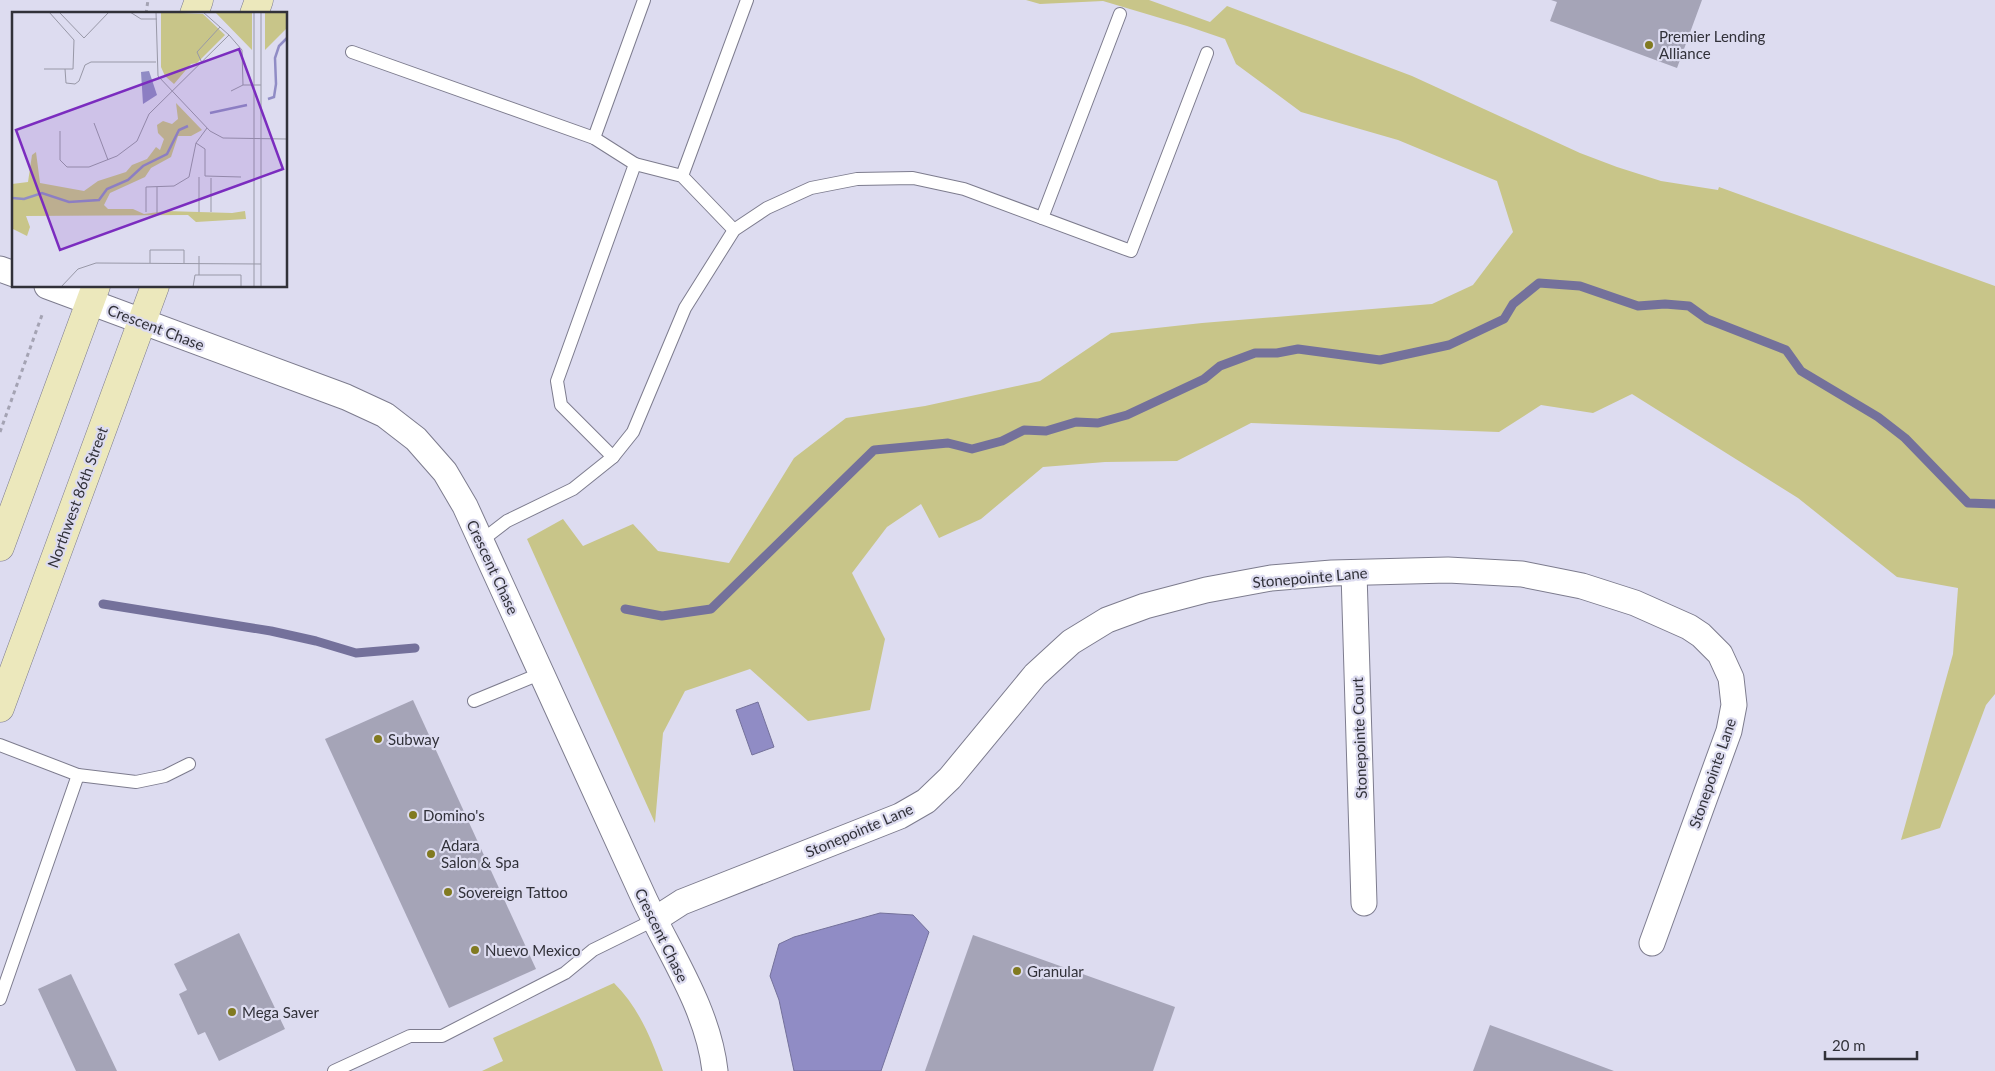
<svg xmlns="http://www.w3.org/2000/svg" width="1995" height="1071" viewBox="0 0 1995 1071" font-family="Lato,sans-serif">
<rect width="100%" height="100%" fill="#dddcf0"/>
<g fill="#c8c589">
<path d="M1026 0H1149L1210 22 1227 6 1412 76 1580 153 1617 167 1661 181 1718 190 1719 187 1995 286V694L1986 705 1940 828 1901 840 1953 654 1958 588 1897 577 1798 498 1632 394 1593 413 1541 405 1499 432 1251 423 1177 461 1105 462 1043 467 981 519 939 538 921 504 887 527 852 573 885 639 870 710 808 721 750 669 685 691 663 733 655 823 527 539 563 519 583 546 633 524 658 551 729 563 794 458 846 418 925 406 1040 381 1111 333 1202 323 1432 304 1473 285 1513 232 1497 181 1398 140 1301 112 1236 64 1225 39 1187 26 1103 1 1040 4Z"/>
<path d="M614 983C639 1008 651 1038 663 1071H482L503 1061 493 1038Z"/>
</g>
<g fill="#908cc5" stroke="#74719b">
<path d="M758 702 774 747 752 755 736 710Z"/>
<path d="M880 913 913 915 929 932 881 1071H794L779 1000 770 976 779 944 794 937Z"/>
</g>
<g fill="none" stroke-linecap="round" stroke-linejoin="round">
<g stroke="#74719b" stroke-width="9">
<path d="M103 604 271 631 316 641 356 653 415 648"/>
<path d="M625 609 662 616 711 609 874 450 948 443 972 449 1002 441 1024 430 1046 431 1076 422 1098 423 1127 415 1204 379 1220 366 1255 353H1277L1298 349 1380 360 1449 345 1504 319 1513 304 1539 283 1580 286 1638 306 1665 304 1689 306 1707 319 1786 350 1801 371 1878 417 1905 438 1968 503 1995 504"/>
</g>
</g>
<g fill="#a5a4b7">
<path d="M1551 0H1702L1677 68 1550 21 1557 2Z"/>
<path d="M413 700 536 969 449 1008 325 739Z"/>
<path d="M239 933 285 1029 219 1061 205 1032 198 1035 179 994 187 990 174 964Z"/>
<path d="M973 935 1175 1007 1153 1071H925Z"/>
<path d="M71 974 117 1071H76L38 989Z"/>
<path d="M1490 1025 1614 1071H1473Z"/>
</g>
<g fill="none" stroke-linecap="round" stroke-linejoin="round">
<defs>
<g id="lane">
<path d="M352 52 594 138 635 164 557 381 561 405 613 457"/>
<path d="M594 138 644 0"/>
<path d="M635 164 682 176 734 230"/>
<path d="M682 176 747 0"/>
<path d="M1042 218 1120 14"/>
<path d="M481 541 507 521 573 489 613 457 633 432 685 308 734 230 767 208 811 188 857 179 913 178 964 189 1131 251 1207 53"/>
<path d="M474 701 542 673"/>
<path d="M0 745 78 775"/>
<path d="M0 999 78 775 136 782 165 776 189 764"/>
<path d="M334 1071 410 1036H442L565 973 593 950 654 920"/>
</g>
<g id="street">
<path d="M0 269 14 274"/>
<path d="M47 286 346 397 385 415 416 439 445 472 465 506C525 636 584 766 643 896 669 953 708 1008 715 1071"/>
<path d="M1354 573 1364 903"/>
<path d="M654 920 682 902 900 816 926 801 950 778 1035 675 1071 642 1107 620 1145 606 1206 590 1271 578 1332 573 1448 570 1522 574 1582 586 1635 603 1689 627 1701 635 1720 654 1731 678 1734 705 1729 731 1652 943"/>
</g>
<g id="secondary">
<path d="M194 14 199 0"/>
<path d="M254 14 259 0"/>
<path d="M0 547 96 286"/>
<path d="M0 708 155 286"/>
</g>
</defs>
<use href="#lane" stroke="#7d7c8e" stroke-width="14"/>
<use href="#street" stroke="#7d7c8e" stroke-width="27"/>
<use href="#secondary" stroke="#7d7c8e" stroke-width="29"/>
<g stroke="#a4a3b3" stroke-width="3" stroke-dasharray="4 4" stroke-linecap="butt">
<path d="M146 14 148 0"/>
<path d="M0 432 42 315"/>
</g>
<use href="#lane" stroke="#fff" stroke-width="12"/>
<use href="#street" stroke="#fff" stroke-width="25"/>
<use href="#secondary" stroke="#ece8bc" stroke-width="28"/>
</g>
<g fill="#817a20" stroke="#dddcf0" stroke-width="2">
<circle cx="1649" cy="45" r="5"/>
<circle cx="378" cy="739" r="5"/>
<circle cx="413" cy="815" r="5"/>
<circle cx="431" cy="854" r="5"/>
<circle cx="448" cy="892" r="5"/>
<circle cx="475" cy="950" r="5"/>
<circle cx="1017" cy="971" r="5"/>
<circle cx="232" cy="1012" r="5"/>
</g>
<g text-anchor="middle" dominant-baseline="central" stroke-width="4.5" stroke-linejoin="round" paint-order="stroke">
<g font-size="15" fill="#313139" stroke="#dddcf0" text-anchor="start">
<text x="1659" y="36">Premier Lending<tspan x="1659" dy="17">Alliance</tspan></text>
<text x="388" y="739">Subway</text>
<text x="423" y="815">Domino's</text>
<text x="441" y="845">Adara<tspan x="441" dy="17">Salon &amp; Spa</tspan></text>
<text x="458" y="892">Sovereign Tattoo</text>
<text x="485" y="950">Nuevo Mexico</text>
<text x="1027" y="971">Granular</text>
<text x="242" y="1012">Mega Saver</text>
</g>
<g font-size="15" fill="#313139" stroke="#dddcf0">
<text transform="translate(156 327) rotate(21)">Crescent Chase</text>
<text transform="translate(77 497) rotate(-70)">Northwest 86th Street</text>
<text transform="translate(493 567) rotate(65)">Crescent Chase</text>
<text transform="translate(1310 577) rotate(-5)">Stonepointe Lane</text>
<text transform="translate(1359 738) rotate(-92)">Stonepointe Court</text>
<text transform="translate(1712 773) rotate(-71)">Stonepointe Lane</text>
<text transform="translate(859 830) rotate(-23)">Stonepointe Lane</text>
<text transform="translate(662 935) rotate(64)">Crescent Chase</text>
</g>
</g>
<g transform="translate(12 12)">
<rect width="275" height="275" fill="#dddcf0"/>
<path d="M149 0 191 2 213 23 185 51 179 52 162 72 153 64 149 55ZM203 0H240V38ZM253 0H275V16L253 38ZM164 91 190 118 179 124H166L159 145 139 156 133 165 98 181 92 193 96 197H121L132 202 154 199 220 201 233 199 234 207 184 210 176 203 14 204 18 215 15 224 1 217 0 172 16 170 20 143 24 140 28 171 72 179 86 169 114 160 120 153 135 147 144 135 148 138 152 127 146 121 145 113 151 109 160 112 166 107Z" fill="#c8c589"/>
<path d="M137 59 145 83 131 92 129 60Z" fill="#908cc5"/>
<path fill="none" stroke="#908cc5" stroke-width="2.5" d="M256 87 262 85 264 72 263 46 267 34 275 26M198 101 235 93M0 186 12 187 30 181 57 190 87 188 95 177 116 168 131 154 155 142 167 118 176 114"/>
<path fill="none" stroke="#9898a7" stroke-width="1" d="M37 0 62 28 61 57H53M47 0 72 26 97 0M118 0 129 7H145M144 0 146 64 198 119 211 126 275 127M191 0 217 23M242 0V275M190 51 185 40 208 15M32 57H53L54 71 63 72 67 69 73 53 79 50H144M231 73H249M82 111 96 148M48 119V148L55 155H77L105 144 125 129 137 102 217 23 230 38 231 73 219 79M184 131 193 137V164L229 165M199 166V200M134 200V175L162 174 177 165 184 131 195 116M187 200V165M145 201V175M138 251V238H172V251M187 263V244M49 275 66 257 84 251 249 252M181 275 183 263H229V275M249 275V0"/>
<path fill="#7b2cbf" fill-opacity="0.15" stroke="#7b2cbf" stroke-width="2.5" d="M227 37 271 157 48 238 4 118Z"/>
<rect width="275" height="275" fill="none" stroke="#313139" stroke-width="2.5"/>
</g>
<path d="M1825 1051v8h92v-8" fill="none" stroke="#313139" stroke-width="2.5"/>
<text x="1832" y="1051" font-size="15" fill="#313139" stroke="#dddcf0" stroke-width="4" paint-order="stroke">20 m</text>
</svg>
